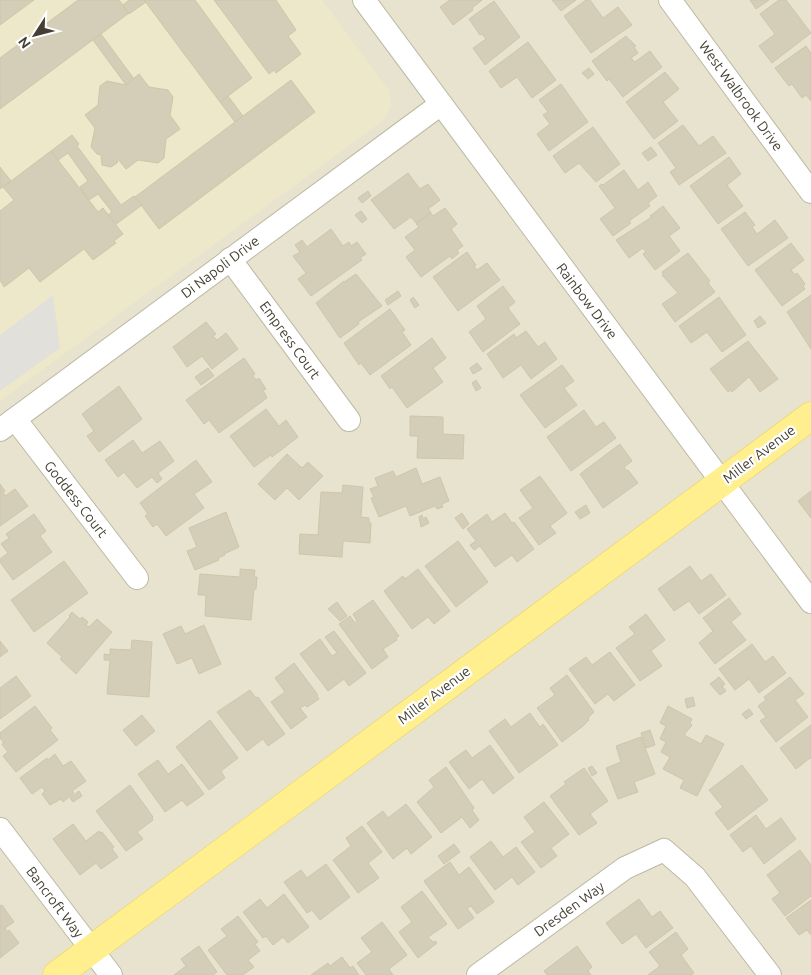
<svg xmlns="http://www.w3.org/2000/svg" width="811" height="975" viewBox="0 0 811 975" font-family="Ubuntu,sans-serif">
<rect width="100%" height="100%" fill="#f2f0e2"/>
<rect fill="#e7e3cf" x="0" y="0" width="811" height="975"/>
<path fill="#ede8ca" d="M0 0H322L389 90 391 106 384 120 0 401Z"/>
<path fill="#e2e0db" d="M53 295 60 348 0 391V335Z"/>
<g fill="#d4cdb7" stroke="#cfc6a9">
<path d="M0 0H34L0 25Z"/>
<path d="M78 0H119L129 13 0 109V58Z"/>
<path d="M129 0H144L146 2 129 14 123 5Z"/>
<path d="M144 0H195L252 78 220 102Z"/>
<path d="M214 0H276L296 30 288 36 301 54 276 73 274 70 269 74Z"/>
<path d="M450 0H482L472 8 473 10 453 25 440 7Z"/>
<path d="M552 0H576L561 11Z"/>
<path d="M586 0H590L603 18 618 7 632 25 591 53 564 16Z"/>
<path d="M750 0H769L756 9Z"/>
<path d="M779 0H786L811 33 772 63 759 46 775 34 760 14Z"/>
<path d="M494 1 520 37 485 65 473 48 486 39 482 34 480 35 469 19Z"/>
<path d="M101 34 134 79 126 85 93 40Z"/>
<path d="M626 36 636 46 634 47 638 53 631 58 635 62 650 51 662 67 623 97 609 79 607 81 592 61Z"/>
<path d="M528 42 556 80 532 98 517 77 501 88 489 71Z"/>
<path d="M806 46 811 53V101L806 95 802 98 792 84 789 86 775 68Z"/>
<path d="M589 68 594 74 588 79 582 73Z"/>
<path d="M665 72 679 89 663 102 678 121 654 139 626 102Z"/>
<path d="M139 74 149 87 168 90 173 97 170 115 180 129 166 139 164 158 158 163 138 160 126 169 118 159 117 163 111 167 102 165 101 155 97 154 91 147 95 128 85 115 98 105 100 86 107 81 126 85Z"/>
<path d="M291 80 315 112 159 229 135 197Z"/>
<path d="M561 84 588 122 549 151 537 134 550 124 543 115 548 112 539 100Z"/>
<path d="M228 96 243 116 235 122 220 102Z"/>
<path d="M683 125 699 146 713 136 726 153 679 185 670 172 676 168 658 143Z"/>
<path d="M593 127 620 164 596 182 579 163 565 173 553 156Z"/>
<path d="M72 135 79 144 77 146 121 205 134 196 142 205 115 225 108 215 112 212 98 194 89 200 80 187 88 181 68 153 58 160 51 151Z"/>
<path d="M651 147 657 155 648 161 642 153Z"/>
<path d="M51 151 98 212 103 208 123 234 114 241 116 243 93 260 84 249 40 282 29 268 4 287 0 280V211L14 200 3 187Z"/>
<path d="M729 157 741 174 727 185 743 206 718 224 690 186Z"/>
<path d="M0 167 11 181 0 189Z"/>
<path d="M624 170 638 190 648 182 657 196 648 203 650 206 629 221 631 223 613 236 600 219 615 208 599 186 602 184 603 185Z"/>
<path d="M408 173 420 189 428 184 440 200 428 209 431 212 416 223 411 217 394 229 371 200Z"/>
<path d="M368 191 371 196 362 203 358 198Z"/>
<path d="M663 206 680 228 669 236 680 251 655 270 643 254 646 252 643 248 629 258 616 240 652 217 650 216Z"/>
<path d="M445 208 457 224 451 229 463 246 457 250 459 253 452 259 450 256 421 277 406 257 415 250 405 237 419 227 416 224 431 213 433 216Z"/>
<path d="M361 211 367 219 362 223 355 215Z"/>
<path d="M745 212 755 225 752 227 757 234 775 220 788 238 748 266 721 229Z"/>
<path d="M331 229 343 246 349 242 351 246 357 242 366 254 360 258 362 260 311 296 298 279 306 273 293 256 300 252 295 245 302 240 307 247Z"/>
<path d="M791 243 804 260 791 270 795 275 797 273 805 284 803 286 805 289 782 306 755 270Z"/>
<path d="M467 252 476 265 474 266 477 270 487 263 500 280 458 311 433 277Z"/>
<path d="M688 253 710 281 708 283 715 292 675 322 662 304 678 293 662 275 663 274 662 272Z"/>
<path d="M356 274 382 306 358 322 359 324 340 338 316 303 344 281V282Z"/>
<path d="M503 286 515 302 508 308 520 324 483 352 469 332 486 319 477 306Z"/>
<path d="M398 291 401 296 388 305 385 300Z"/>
<path d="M811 295V349L787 312Z"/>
<path d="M413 297 419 305 415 308 410 300Z"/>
<path d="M719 297 746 335 722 352 707 332 691 343 679 326Z"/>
<path d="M390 309 405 330 402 332 411 345 370 375 361 363 359 365 344 343Z"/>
<path d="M760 316 766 323 758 328 754 321Z"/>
<path d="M206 322 216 334 213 336 217 340 226 333 238 349 212 369 202 356 187 367 173 347Z"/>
<path d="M526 331 538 347 545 342 557 359 531 379 521 365 503 378 487 354 514 334 516 338Z"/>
<path d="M432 338 446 358 433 368 443 382 407 408 392 387 390 389 381 376Z"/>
<path d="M748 341 778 379 760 392 749 377 732 392 731 390 728 392 710 369Z"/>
<path d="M244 358 255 374 253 376 256 380 259 378 266 389 263 390 267 398 219 433 209 420 204 424 186 400Z"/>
<path d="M477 363 482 369 473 374 470 368Z"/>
<path d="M562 365 574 381 564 388 577 405 545 428 520 395Z"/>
<path d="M208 368 214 376 201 385 195 377Z"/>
<path d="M476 380 481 388 476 391 472 383Z"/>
<path d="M119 386 142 419 99 452 87 436 94 431 82 414Z"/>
<path d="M266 409 279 426 286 420 298 437 272 457 271 455 254 467 230 436Z"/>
<path d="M584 410 596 427 604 422 616 438 571 471 547 437Z"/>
<path d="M410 416 443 417V434L464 435 463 459 417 458 418 436H410Z"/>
<path d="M133 440 142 453 160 441 174 461 158 473 162 479 157 483 152 477 137 488 124 472 118 477 105 460Z"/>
<path d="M620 444 632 461 624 467 627 471 628 470 638 483 603 508 580 474Z"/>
<path d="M287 454 302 468 308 462 323 476 299 500 287 488 275 500 258 484Z"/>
<path d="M196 460 212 482 194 494 204 508 166 536 157 524 153 527 145 516 148 514 140 503Z"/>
<path d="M416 468 422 484 440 477 449 501 442 504 443 507 437 509 435 506 410 516 406 506 379 517 371 498 374 497 370 489 378 486 375 478 393 471 396 477Z"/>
<path d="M540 476 567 513 550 526 556 533 539 545 519 518 533 508 520 490Z"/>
<path d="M0 484 5 491 3 492 5 496 15 489 28 506 0 526Z"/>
<path d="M343 485 363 487 361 517 369 518V523H371L370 543 343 541 342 557 299 554 300 534 318 535 321 492 342 493Z"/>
<path d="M811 491V518L798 501Z"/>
<path d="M586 505 590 513 580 519 575 512Z"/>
<path d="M226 512 239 547 224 554 225 555 218 558 219 560 195 570 187 551 197 547 189 528Z"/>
<path d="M462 513 469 524 463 529 455 518Z"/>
<path d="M505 513 512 523 514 522 534 549 517 562 512 555 495 567 480 546 474 550 470 545 476 541 467 529 487 514 492 522Z"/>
<path d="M34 514 46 531 40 536 52 552 13 580 0 562V559L8 553 1 544 9 538 6 534Z"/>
<path d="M422 515 423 519 426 517 429 523 421 527 419 517Z"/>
<path d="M458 541 488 582 456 607 425 566Z"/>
<path d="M64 561 88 593 34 632 11 600Z"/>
<path d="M690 566 701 581 711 574 726 595 699 614 689 601 674 611 658 589Z"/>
<path d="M240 569 255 570 254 577H257L256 589H254L251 620 205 616 206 595H198L200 574 240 577Z"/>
<path d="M418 569 450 611 434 624 428 617 412 629 384 591 403 576 405 579Z"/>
<path d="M729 598 741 614 731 622 746 640 715 664 699 643 713 631 703 618Z"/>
<path d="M373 600 399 636 396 638 397 640 383 649 388 657 372 669 339 624 350 616 355 623 357 621 353 614Z"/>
<path d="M337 602 347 616 340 621 328 609Z"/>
<path d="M72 612 80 619 82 617 88 622 86 625 89 627 97 619 112 632 76 674 60 659 62 657 47 643 70 617 69 616Z"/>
<path d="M646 614 665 640 651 651 662 666 640 681 616 648 635 634 629 627Z"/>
<path d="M204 625 221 664 199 674 192 658 177 664 163 634 181 626 185 634Z"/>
<path d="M334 631 366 673 349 686 344 679 328 691 300 654 320 639 332 656 337 653 325 637Z"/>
<path d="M132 640 152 642 149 697 107 694 110 660H104V654L110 655V649L131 650Z"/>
<path d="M0 641 8 651 0 657Z"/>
<path d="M752 644 765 662 773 656 786 673 759 693 749 679 735 690 719 669Z"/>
<path d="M610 652 635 685 614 701 608 694 595 704 569 669 586 657 592 665Z"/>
<path d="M294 663 318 695 317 696 319 699 307 707 305 705 300 708 307 717 291 729 271 702 285 692 275 678Z"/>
<path d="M567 675 594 712 588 718 589 720 583 726 562 742 537 708 555 695 550 688Z"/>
<path d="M16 676 31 696 0 719V688Z"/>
<path d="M719 677 725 684 722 686 726 691 720 695 710 684Z"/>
<path d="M790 677 804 694 795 700 808 717 776 742 760 721 766 717 758 706 766 700 764 697Z"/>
<path d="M250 690 256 698 258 697 285 734 268 746 263 739 247 751 217 712Z"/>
<path d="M693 697 695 706 687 708 685 699Z"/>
<path d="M35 706 52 728 50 730 58 740 16 772 3 756 8 752 2 744 4 743 0 738V733Z"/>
<path d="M668 706 692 719 690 723 692 725 684 735 701 744 706 735 724 744 697 796 680 788 684 780 663 769 670 757 661 752 666 742 660 739 666 726 660 723Z"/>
<path d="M749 709 753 714 746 719 742 714Z"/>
<path d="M530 713 540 727 543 724 558 745 519 773 489 731 505 719 511 727Z"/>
<path d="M142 715 155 731 136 746 123 730Z"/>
<path d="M210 720 238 758 221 771 225 778 209 790 176 747Z"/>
<path d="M811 725V759L810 758 796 769 780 748Z"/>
<path d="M650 730 655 745 646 748 641 733Z"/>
<path d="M641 737 655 774 634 782 638 792 618 799 606 768 621 762 616 746Z"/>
<path d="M490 745 514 778 493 794 482 779 469 789 449 762 466 750 472 758Z"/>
<path d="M55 754 63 766 71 761 86 781 72 791 74 793 63 802 61 799 50 805 42 794 45 791 42 787 32 794 20 778 47 758 48 760Z"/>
<path d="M158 760 168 774 182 764 204 794 187 806 182 800 165 812 138 774Z"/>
<path d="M742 765 768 800 728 830 715 813 723 807 709 790Z"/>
<path d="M592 766 597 773 592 776 588 768Z"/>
<path d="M446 767 474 808 472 810 479 820 470 828 462 817 441 833 417 802 434 787 429 780Z"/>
<path d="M584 768 608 801 590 814 597 823 579 835 550 796 566 784 564 782Z"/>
<path d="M130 785 153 817 152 818 153 820 137 832 143 839 126 851 96 811Z"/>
<path d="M79 791 82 796 73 802 70 798Z"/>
<path d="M544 802 569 834 551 848 557 856 541 868 521 842 535 832 524 817Z"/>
<path d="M406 804 432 837 411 854 407 848 393 859 367 823 383 811 388 818Z"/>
<path d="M756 815 766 829 781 818 796 839 764 864 751 846 743 852 730 835Z"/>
<path d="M73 824 86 841 99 831 100 833 102 832 114 847 112 849 118 857 101 869 96 863 80 875 53 839Z"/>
<path d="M362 826 382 852 368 863 379 878 358 893 333 860 351 846 346 838Z"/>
<path d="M491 841 503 857 516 847 535 872 518 885 512 877 495 890 470 857Z"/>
<path d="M454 844 460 852 444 864 438 856Z"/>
<path d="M800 850 811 865V896L785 916 772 899 780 893 767 875Z"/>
<path d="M450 862 459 875 469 867 494 902 477 914 471 906 467 908 474 918 458 929 424 881Z"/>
<path d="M326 864 350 897 320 920 312 910 307 913 284 882 301 870 307 878Z"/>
<path d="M422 891 447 924 428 937 433 942 435 941 437 943 418 958 399 932 412 922 401 907Z"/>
<path d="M284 894 309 927 288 943 283 937 273 945 266 936 263 938 243 912 260 899 267 908Z"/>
<path d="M639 899 652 917 660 911 673 928 646 948 636 934 622 944 606 923Z"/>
<path d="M811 900V935L807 930 799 935 786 918Z"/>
<path d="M2 905 14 922 5 928 7 932 9 930 19 943 0 958V906Z"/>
<path d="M238 916 258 942 255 944 260 951 248 960 254 967 243 975H227L208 950 227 936 221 929Z"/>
<path d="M382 922 407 955 389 969 393 975H366L357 963 372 952 361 938Z"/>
<path d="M676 932 688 949 681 955 694 973 691 975H648L660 966 649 952Z"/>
<path d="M199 946 217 972 213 975H174L186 966 181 959Z"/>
<path d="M577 946 592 967 588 971 591 975H547L544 971Z"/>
<path d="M342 957 350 968 353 966 359 975H311L328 963 330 966Z"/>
</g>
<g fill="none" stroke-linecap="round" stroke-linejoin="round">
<defs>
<g id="minor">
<path d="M364 0 811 602"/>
<path d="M670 0 811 192"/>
<path d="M230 259 349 420"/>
<path d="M15 419 137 578"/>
<path d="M0 430 441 104"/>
<path d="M0 829 111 975"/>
<path d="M478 975 625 868 664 850 695 877 770 975"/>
</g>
<path id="major" d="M57 975 811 416"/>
</defs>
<use href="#minor" stroke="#beb9a4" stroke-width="24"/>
<use href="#major" stroke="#ead358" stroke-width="29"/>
<use href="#minor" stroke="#fff" stroke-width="22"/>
<use href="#major" stroke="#ffef8e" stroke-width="28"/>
</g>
<g text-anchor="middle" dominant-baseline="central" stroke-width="4.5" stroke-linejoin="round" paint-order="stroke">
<g font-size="14" fill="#443f32" stroke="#fff">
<text transform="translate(741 96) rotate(54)">West Walbrook Drive</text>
<text transform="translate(220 267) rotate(-37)">Di Napoli Drive</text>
<text transform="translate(587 301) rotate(53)">Rainbow Drive</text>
<text transform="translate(290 340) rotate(54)">Empress Court</text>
<text transform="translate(759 454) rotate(-37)">Miller Avenue</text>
<text transform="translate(76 499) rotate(52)">Goddess Court</text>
<text transform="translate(434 695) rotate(-37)">Miller Avenue</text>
<text transform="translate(55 902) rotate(53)">Bancroft Way</text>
<text transform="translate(569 909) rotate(-36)">Dresden Way</text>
</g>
</g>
<g transform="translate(35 35) rotate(234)" stroke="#ffffff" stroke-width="4" paint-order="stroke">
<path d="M0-4L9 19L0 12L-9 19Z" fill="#443f32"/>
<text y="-8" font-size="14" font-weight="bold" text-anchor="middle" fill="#443f32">N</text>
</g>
</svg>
